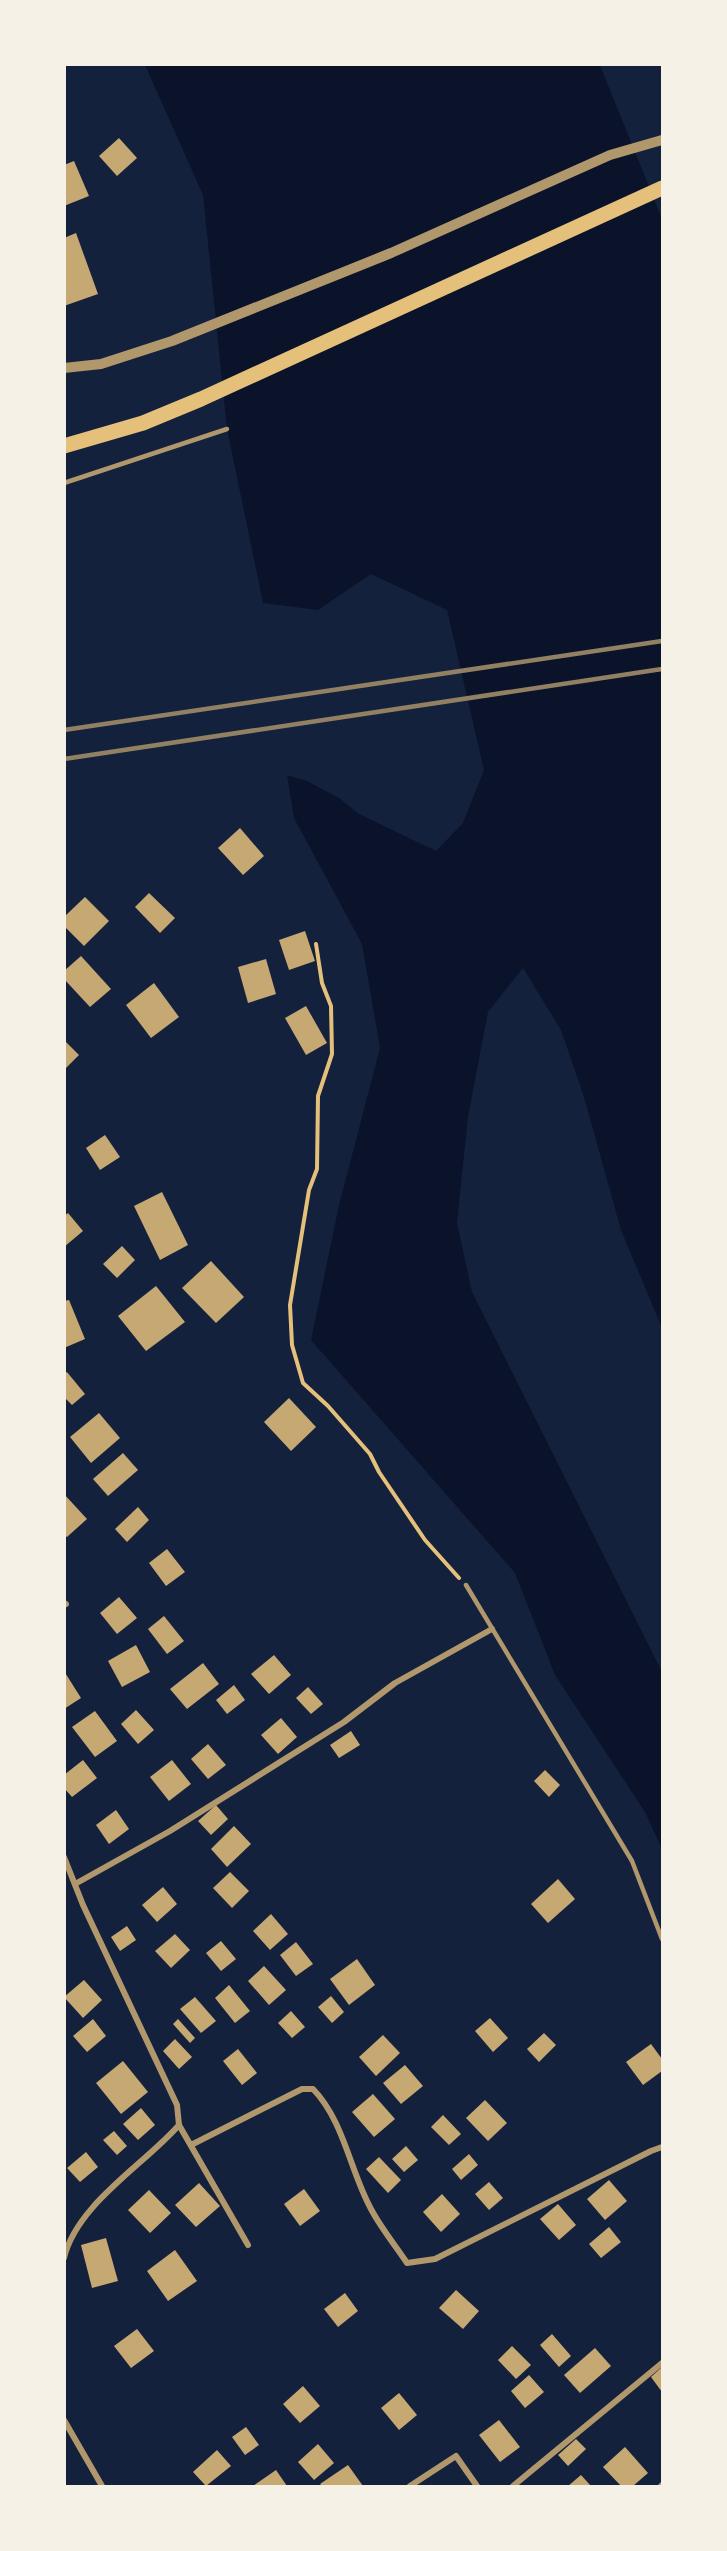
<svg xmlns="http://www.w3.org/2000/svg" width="727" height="2551" viewBox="0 0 727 2551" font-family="Georgia,serif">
<rect width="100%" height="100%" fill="#14213d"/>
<path fill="#0b132b" d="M145 65H600L662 219V1328L621 1230 584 1097 561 1030 523 968 488 1012 468 1117 457 1223 472 1292 662 1672V1849L645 1812 555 1675 515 1573 311 1340 339 1205 380 1048 362 944 294 818 287 775 307 781 339 798 359 814 436 851 463 823 484 770 447 610 371 574 318 610 263 603 227 429 203 195Z"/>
<g fill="#c6a872">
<path d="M119 138 137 158 117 176 99 156Z"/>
<path d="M74 161 89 196 64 206V165Z"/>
<path d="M76 233 98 294 64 306V238Z"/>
<path d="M240 828 264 856 243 875 218 848Z"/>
<path d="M149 893 175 918 160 933 135 907Z"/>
<path d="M85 897 109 921 84 946 64 926V917Z"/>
<path d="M305 931 315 961 289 970 279 940Z"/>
<path d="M81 956 111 989 90 1007 64 979V971Z"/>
<path d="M266 959 276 994 248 1003 238 967Z"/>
<path d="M154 983 179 1017 151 1038 126 1005Z"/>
<path d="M306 1006 327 1043 306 1055 285 1018Z"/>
<path d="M64 1040 79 1055 64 1070Z"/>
<path d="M105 1135 120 1157 100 1170 86 1148Z"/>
<path d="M162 1192 188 1245 160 1260 134 1206Z"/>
<path d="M68 1213 83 1231 64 1247V1216Z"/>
<path d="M122 1246 135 1260 117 1278 103 1264Z"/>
<path d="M211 1261 244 1297 216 1323 182 1288Z"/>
<path d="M156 1286 185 1322 146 1351 118 1316Z"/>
<path d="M69 1300 85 1339 64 1348V1301Z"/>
<path d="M67 1372 85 1394 72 1405 64 1397V1374Z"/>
<path d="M289 1398 316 1427 291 1451 264 1422Z"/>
<path d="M99 1413 120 1438 91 1463 70 1437Z"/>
<path d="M123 1453 138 1470 108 1496 93 1479Z"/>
<path d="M64 1494 87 1519 67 1537 64 1535Z"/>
<path d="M138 1507 149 1520 127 1542 115 1529Z"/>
<path d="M167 1549 185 1572 166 1586 149 1563Z"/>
<path d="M119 1597 137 1618 117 1634 100 1613Z"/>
<path d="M164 1616 184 1641 167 1654 148 1629Z"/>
<path d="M136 1645 150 1672 122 1687 108 1661Z"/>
<path d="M274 1655 291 1675 269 1694 251 1674Z"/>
<path d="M203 1663 219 1684 187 1709 170 1689Z"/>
<path d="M64 1671 81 1698 64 1709Z"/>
<path d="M234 1685 245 1700 227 1714 216 1700Z"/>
<path d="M308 1687 323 1704 311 1714 296 1698Z"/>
<path d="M136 1710 154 1730 138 1744 121 1724Z"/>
<path d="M95 1711 117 1741 95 1757 72 1727Z"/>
<path d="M281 1718 297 1737 278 1754 261 1735Z"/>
<path d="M351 1731 360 1745 339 1758 330 1745Z"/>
<path d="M208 1744 226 1765 208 1779 191 1759Z"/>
<path d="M83 1760 97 1778 72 1797 64 1788V1775Z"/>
<path d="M172 1760 191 1784 169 1801 150 1777Z"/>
<path d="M545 1770 560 1785 549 1797 534 1781Z"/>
<path d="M216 1805 228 1819 211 1835 198 1821Z"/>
<path d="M116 1810 129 1829 109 1844 96 1825Z"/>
<path d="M234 1826 251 1844 227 1867 211 1849Z"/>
<path d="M230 1872 249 1891 232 1908 213 1888Z"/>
<path d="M558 1879 575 1899 548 1923 531 1904Z"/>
<path d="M163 1887 177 1904 157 1922 142 1905Z"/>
<path d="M271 1914 288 1934 270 1950 253 1931Z"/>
<path d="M127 1926 136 1940 120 1951 111 1937Z"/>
<path d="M175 1934 190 1950 171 1968 155 1951Z"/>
<path d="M221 1941 236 1959 221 1971 206 1953Z"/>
<path d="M296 1942 313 1964 296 1976 280 1955Z"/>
<path d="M357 1959 375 1985 349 2005 330 1979Z"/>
<path d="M264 1966 286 1990 269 2005 248 1981Z"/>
<path d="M84 1980 102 2000 83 2018 64 1997Z"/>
<path d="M229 1985 250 2011 235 2023 215 1998Z"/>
<path d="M331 1996 344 2012 332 2023 318 2007Z"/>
<path d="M195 1997 216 2021 201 2033 180 2009Z"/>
<path d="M291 2011 305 2027 292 2038 278 2023Z"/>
<path d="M490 2018 508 2038 493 2052 475 2031Z"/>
<path d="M93 2019 106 2036 87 2052 73 2036Z"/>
<path d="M178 2019 195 2038 190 2043 173 2024Z"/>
<path d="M544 2033 556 2045 539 2062 527 2049Z"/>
<path d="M383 2035 400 2053 376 2076 359 2057Z"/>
<path d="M175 2039 192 2057 179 2069 163 2051Z"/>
<path d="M651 2044 662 2059V2071L643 2085 626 2062Z"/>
<path d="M238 2049 257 2073 242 2085 223 2061Z"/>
<path d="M123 2061 148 2092 121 2114 96 2083Z"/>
<path d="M405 2065 423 2086 401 2104 383 2083Z"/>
<path d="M373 2094 395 2119 374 2137 352 2112Z"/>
<path d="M485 2100 507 2123 488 2141 466 2118Z"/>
<path d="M141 2108 155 2125 138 2140 123 2124Z"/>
<path d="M443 2115 461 2134 449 2145 431 2127Z"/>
<path d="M114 2131 127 2146 117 2155 103 2140Z"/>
<path d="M406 2146 418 2160 404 2172 392 2159Z"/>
<path d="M86 2152 98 2167 80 2182 67 2168Z"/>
<path d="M469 2154 478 2165 461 2180 452 2169Z"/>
<path d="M379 2157 401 2180 388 2193 366 2169Z"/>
<path d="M609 2180 627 2201 605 2220 587 2199Z"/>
<path d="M489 2182 503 2198 489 2210 475 2194Z"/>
<path d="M199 2183 220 2206 196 2227 175 2205Z"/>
<path d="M304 2189 320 2211 300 2226 284 2204Z"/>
<path d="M149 2190 171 2213 150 2233 128 2210Z"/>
<path d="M442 2194 460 2214 441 2232 423 2212Z"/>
<path d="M558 2204 576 2225 559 2240 540 2219Z"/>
<path d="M609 2227 621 2242 601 2258 589 2244Z"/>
<path d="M106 2238 118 2281 92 2288 81 2245Z"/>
<path d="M175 2250 197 2281 168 2301 147 2271Z"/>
<path d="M456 2290 479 2311 463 2329 439 2308Z"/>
<path d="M345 2293 358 2311 338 2327 324 2309Z"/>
<path d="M137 2329 154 2351 131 2368 114 2346Z"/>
<path d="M552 2334 571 2356 559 2367 540 2345Z"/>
<path d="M512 2346 531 2365 516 2379 498 2360Z"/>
<path d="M595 2348 611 2366 580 2393 564 2375Z"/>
<path d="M662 2367V2392L651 2377Z"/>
<path d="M529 2375 544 2392 525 2408 511 2391Z"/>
<path d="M303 2386 320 2406 300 2423 283 2404Z"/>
<path d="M399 2393 417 2415 399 2430 381 2408Z"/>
<path d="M499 2420 520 2447 500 2462 479 2435Z"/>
<path d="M246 2427 259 2445 245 2455 232 2437Z"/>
<path d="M576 2439 586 2449 568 2466 558 2455Z"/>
<path d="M318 2444 334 2463 314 2480 298 2462Z"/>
<path d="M625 2447 648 2473 633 2486H621L603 2467Z"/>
<path d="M217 2450 231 2466 206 2486 193 2472Z"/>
<path d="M348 2465 363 2486H322L320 2484Z"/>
<path d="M276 2470 287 2486H253Z"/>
<path d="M581 2475 591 2486H568Z"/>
</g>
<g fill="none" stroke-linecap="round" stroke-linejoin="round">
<path stroke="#e5c07b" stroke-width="4" d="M316 944 322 983 331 1006 332 1054 318 1096 317 1169 309 1190 290 1305 292 1345 303 1383 328 1406 370 1454 379 1472 425 1540 459 1578"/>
<g stroke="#b1986c" stroke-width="4.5">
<path d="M64 483 227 429"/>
<path d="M466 1585 632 1861 662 1939"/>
</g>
<g stroke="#b1986c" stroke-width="6">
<path d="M64 1605 66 1604"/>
<path d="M64 1857 83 1905 177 2105 179 2125C144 2165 77 2204 64 2258"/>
<path d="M75 1884 170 1831 344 1722 395 1683 492 1629"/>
<path d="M179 2125 248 2245"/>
<path d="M191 2145 302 2089H313C344 2121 350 2171 371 2209 381 2228 395 2245 407 2263L435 2259 651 2151 662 2147"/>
<path d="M64 2420 102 2486"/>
<path d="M410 2486 456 2456 477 2486"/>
<path d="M513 2486 662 2363"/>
<path d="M661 2486 662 2485"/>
</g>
<path stroke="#b1986c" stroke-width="10" d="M64 368 101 364 172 341 391 253 610 155 662 140"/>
<path stroke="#e5c07b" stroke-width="15" d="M64 446 143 423 201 399 662 188"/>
<g stroke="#918062" stroke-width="4.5">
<path d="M64 730 662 641"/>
<path d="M64 759 662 669"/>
</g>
</g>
<rect width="727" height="2551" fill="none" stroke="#f6f1e7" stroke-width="132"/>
</svg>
